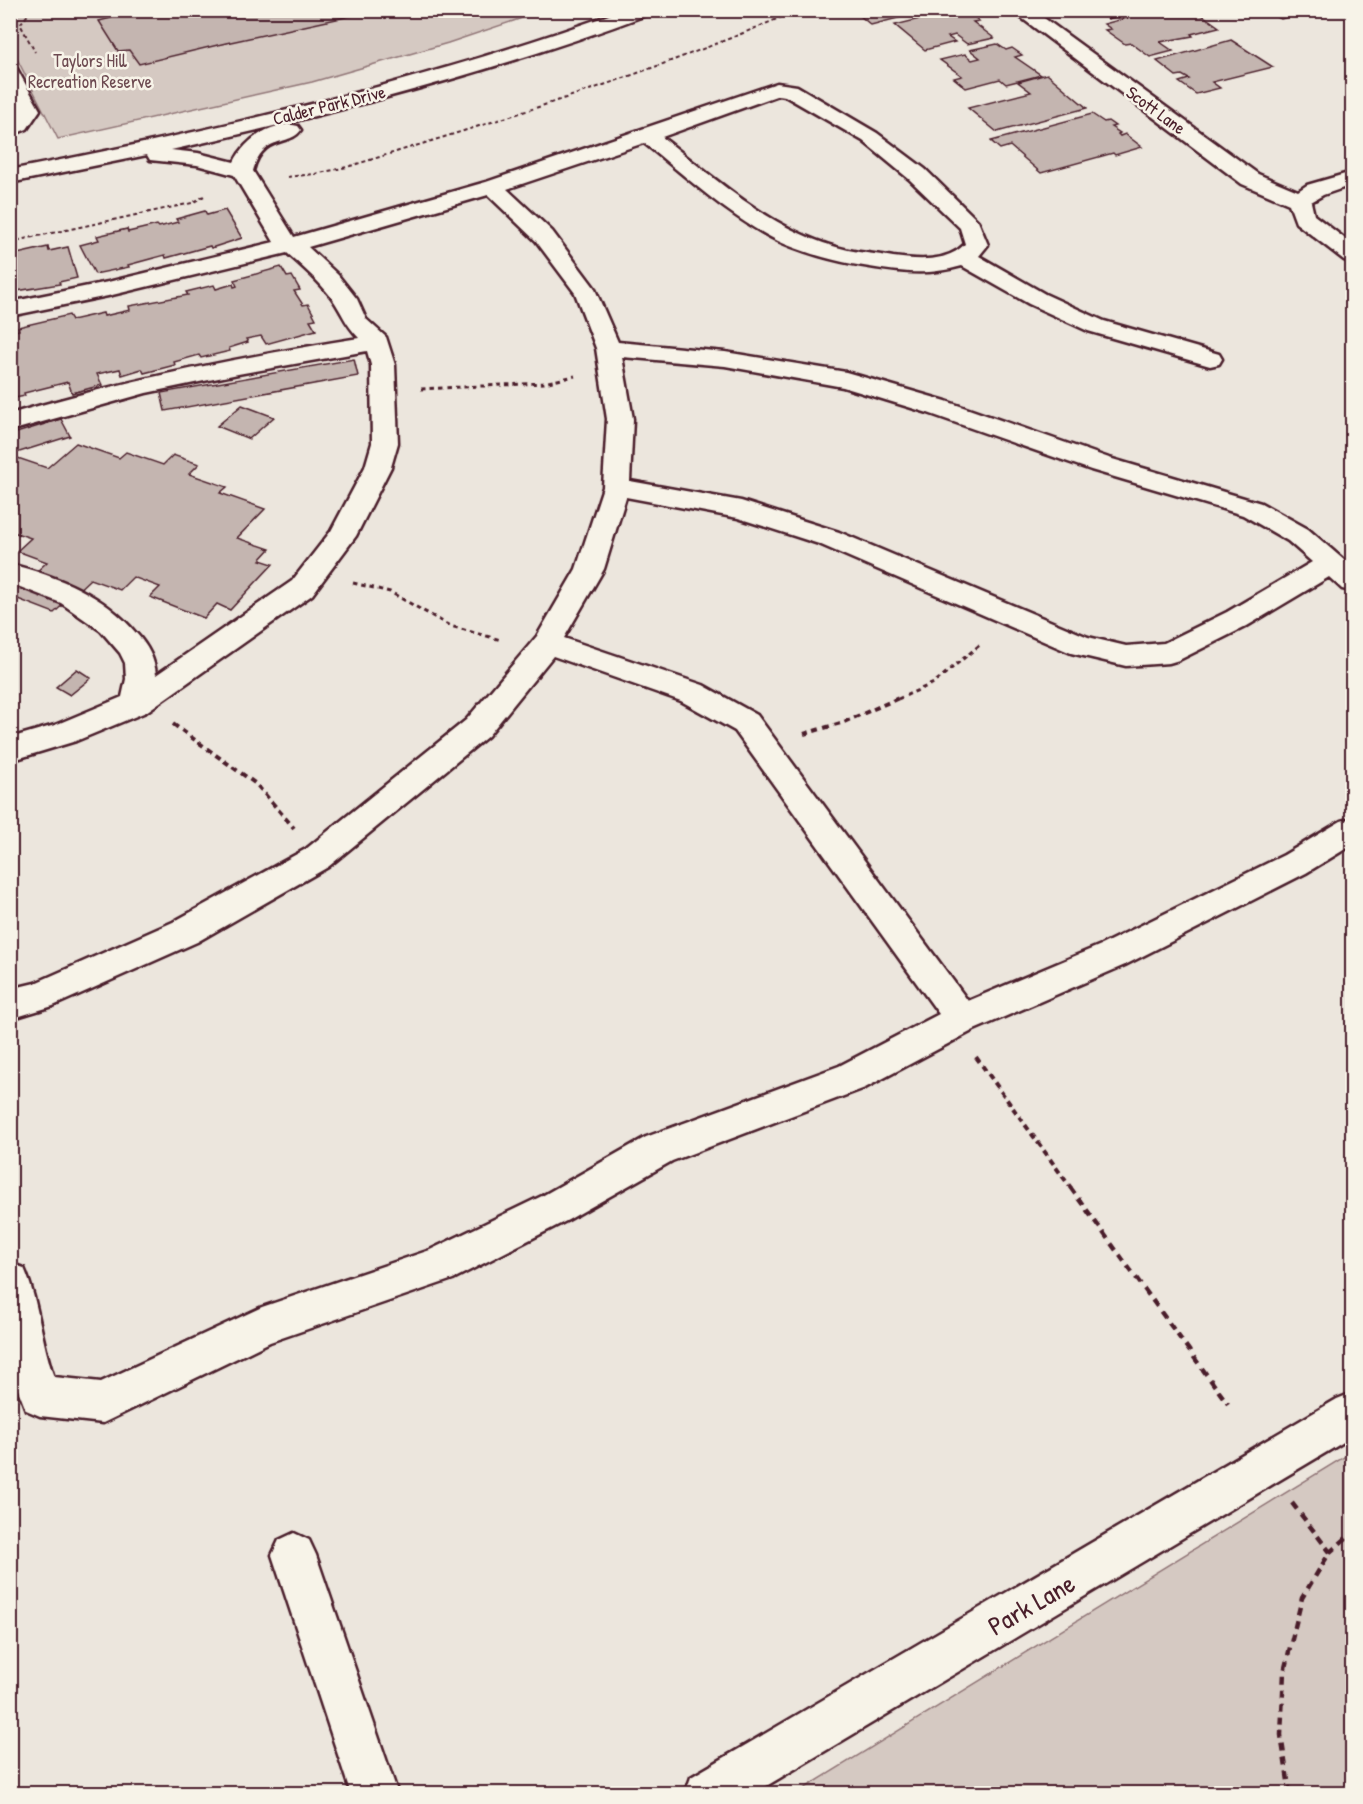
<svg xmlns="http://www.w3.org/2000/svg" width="1363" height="1804" viewBox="0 0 1363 1804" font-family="'Patrick Hand',sans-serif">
<rect width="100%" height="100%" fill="#ece6dd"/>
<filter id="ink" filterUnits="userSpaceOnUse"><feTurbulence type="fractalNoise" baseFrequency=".0167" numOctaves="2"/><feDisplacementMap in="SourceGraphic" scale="12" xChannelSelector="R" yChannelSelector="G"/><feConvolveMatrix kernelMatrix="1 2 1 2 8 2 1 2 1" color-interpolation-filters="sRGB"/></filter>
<g filter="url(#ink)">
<g fill="#d5c9c2" stroke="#907476" stroke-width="1.5">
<path d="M11 11H543L448 43 312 82 58 139 11 47Z"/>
<path d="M1352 1452V1793H797Z"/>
</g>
<g fill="#c4b5b0" stroke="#4a1f2b" stroke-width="1.5">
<path d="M106 10H373L375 13H364L226 43 139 64 129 50 118 51 99 21 111 18Z"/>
<path d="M853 10H929L871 25Z"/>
<path d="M956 10H966L979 21 973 22 994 38 967 44 955 35 948 37 955 42 925 50 895 25Z"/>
<path d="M1096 10H1133L1135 12 1108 19Z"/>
<path d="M1156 10H1195L1219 27 1191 34 1193 36 1160 42 1173 51 1150 57 1131 43 1125 44 1105 30 1111 29 1104 24Z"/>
<path d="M1262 10H1312L1281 19Z"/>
<path d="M1231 40 1273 67 1212 82 1220 88 1196 94 1179 82 1189 79 1182 75 1176 76 1157 61Z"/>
<path d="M997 44 1006 50 1012 48 1022 55 1015 57 1041 75 1006 84 1000 79 966 88 954 78 962 76 940 60 965 54 972 60 980 58 970 50Z"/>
<path d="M1047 74 1087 108 997 132 968 108 1031 92 1018 82Z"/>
<path d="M1092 114 1104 122 1108 121 1115 126 1111 127 1120 133 1118 134 1120 136 1125 134 1142 147 1115 155 1113 153 1041 173 1010 146 1000 149 991 141Z"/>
<path d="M225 210 242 238 211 248 210 246 166 258 165 255 128 265 129 267 95 274 80 245 99 240 97 236 127 229 128 232 157 225 159 227 178 222 176 219 205 211 207 215Z"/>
<path d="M48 247 49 251 68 247 77 278 59 282 60 284 10 292V259L18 258 17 254Z"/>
<path d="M281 267 287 277 292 276 300 290 294 291 303 305 308 304 316 319 310 320 316 330 266 344 261 336 246 339 248 342 229 348 230 351 201 358 199 355 174 362 175 365 144 373 142 369 122 375 120 369 97 374 102 385 72 393 68 382 24 393 25 396 10 399V332L19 330 18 327 69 315 72 320 103 313 104 316 130 310 129 306 188 295 186 292 214 285 216 289 233 284 234 287 237 286 234 280Z"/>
<path d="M354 359 358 376 165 411 161 393Z"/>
<path d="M242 405 274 417 249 439 217 426Z"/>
<path d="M61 419 70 436 10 455V435Z"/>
<path d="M76 443 119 458 126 452 163 465 173 455 199 464 189 474 227 487 220 493 265 509 237 538 270 549 260 560 273 564 230 610 217 604 204 618 150 597 160 587 133 577 120 590 90 579 54 613 10 596 47 562 17 551 31 538 10 531V464L18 458 47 468Z"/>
<path d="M77 669 91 678 70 695 56 687Z"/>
</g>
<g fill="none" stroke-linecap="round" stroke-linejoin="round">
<defs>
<g id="minor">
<path d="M623 10H651L649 14C494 72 332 114 171 150L198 153 234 162C245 140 273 119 298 126L301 130C290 147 263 133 253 171L294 237 486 182 777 83 797 86 877 133 925 169 978 221 988 245 979 256 1045 294 1104 321 1219 354 1222 359 1219 364 1210 366 1088 331 1029 304 962 266C929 275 909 273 876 268 842 263 809 255 778 241 729 217 687 177 644 143L507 189 552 231 594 287 618 342 725 352 846 372 946 401 1109 458 1261 503 1308 529 1352 567V591L1342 589 1329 577 1247 626 1179 660 1169 663 1126 666 1071 653 819 544 738 518 626 497 604 569 564 638 703 685 757 715 968 1001 1101 945 1284 855 1341 821 1352 818V845L1306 873 1125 965 974 1030 865 1088 672 1161 568 1220 453 1279 270 1342 103 1423 40 1416 26 1410 10 1369V1263L24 1268C39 1302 41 1342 54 1377L101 1382 262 1307 430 1250 542 1196 646 1137 839 1066 939 1014 735 731 681 701 553 656 488 736 328 867 197 942 53 1006 10 1019V989L35 983 173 922 306 849 466 720 537 636 576 569 603 487 607 419 596 348 575 293 536 241 488 195 308 247 338 275 357 299 366 319 386 337 395 365 398 443 391 467 356 536 312 595 146 712 76 741 10 761V738L55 725 122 697 126 679 125 663 120 653 101 631 61 603 10 583V564C59 577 103 594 136 633 147 645 155 659 156 675L292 581 331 531 365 467 372 443 371 365 367 351 238 374 146 393 10 431V414C125 380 241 357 359 338 345 324 342 312 332 298 319 281 303 267 287 253L108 296 10 316V302L108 282 274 242 234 175 197 165 150 160 147 155 10 183V170C217 130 425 82 623 10ZM779 95 785 96 863 141 909 179 960 228 965 244C947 263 917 260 893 257 878 254 862 253 848 250 776 234 718 181 662 137ZM622 357 725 366 843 387 928 413 1091 470 1243 515 1288 541 1312 562 1227 612 1164 643 1126 646 1088 637 839 532 741 501 630 481 633 419Z"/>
<path d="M1011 10H1033L1258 174 1298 191 1307 185 1352 172V185L1323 195 1311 202 1314 215 1352 244V262L1344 260 1296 223 1289 204 1242 184Z"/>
<path d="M10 67 17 69 40 110 27 129 10 136V122L20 110 10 93Z"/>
<path d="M1352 1393V1437L753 1794H685L691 1777 1337 1399Z"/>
<path d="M294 1533 309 1540 316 1555 398 1794H351L272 1555 279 1540Z"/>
</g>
</defs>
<use href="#minor" stroke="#4a1f2b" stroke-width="5"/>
<g stroke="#4a1f2b" stroke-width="2" stroke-dasharray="4 3" stroke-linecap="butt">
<path d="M32 10 20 24 35 52"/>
<path d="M287 177 315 174 347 167C500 120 651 74 798 10"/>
<path d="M10 242 192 203 206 195"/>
</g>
<g stroke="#4a1f2b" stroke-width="3" stroke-dasharray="4.5 4" stroke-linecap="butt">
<path d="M421 389 544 383 575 376"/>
<path d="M353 583 390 592 450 626 501 640"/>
<path d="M898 699 934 683 982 643"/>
</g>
<g stroke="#4a1f2b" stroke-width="4" stroke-dasharray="6 4.5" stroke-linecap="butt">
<path d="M173 724 256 784 294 828"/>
<path d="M804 734 844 722 901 697"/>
<path d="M976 1057 1071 1188"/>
</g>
<g stroke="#4a1f2b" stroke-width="4.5" stroke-dasharray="8 6" stroke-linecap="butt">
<path d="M1070 1187 1228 1404"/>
<path d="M1292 1503 1330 1552"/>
<path d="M1290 1794 1281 1735 1284 1672 1302 1598 1330 1552 1352 1533"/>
</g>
<use href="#minor" fill="#f7f3e8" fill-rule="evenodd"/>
</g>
</g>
<g text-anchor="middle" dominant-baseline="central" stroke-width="5" stroke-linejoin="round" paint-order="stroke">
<g font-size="18" fill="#6d4a51" stroke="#f7f3e8">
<text x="90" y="60">Taylors Hill<tspan x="90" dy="21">Recreation Reserve</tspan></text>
</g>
<g font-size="18" fill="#4a1f2b" stroke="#f7f3e8">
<text transform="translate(329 105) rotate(-14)">Calder Park Drive</text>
<text transform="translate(1156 110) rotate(36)">Scott Lane</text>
</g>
<g font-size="27" fill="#4a1f2b" stroke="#f7f3e8">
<text transform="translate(1031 1604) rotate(-30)">Park Lane</text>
</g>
</g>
<rect width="1363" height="1804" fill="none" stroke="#f7f3e8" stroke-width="36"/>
<rect x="18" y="18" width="1327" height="1768" fill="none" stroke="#4a1f2b" stroke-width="2" filter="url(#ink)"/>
</svg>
